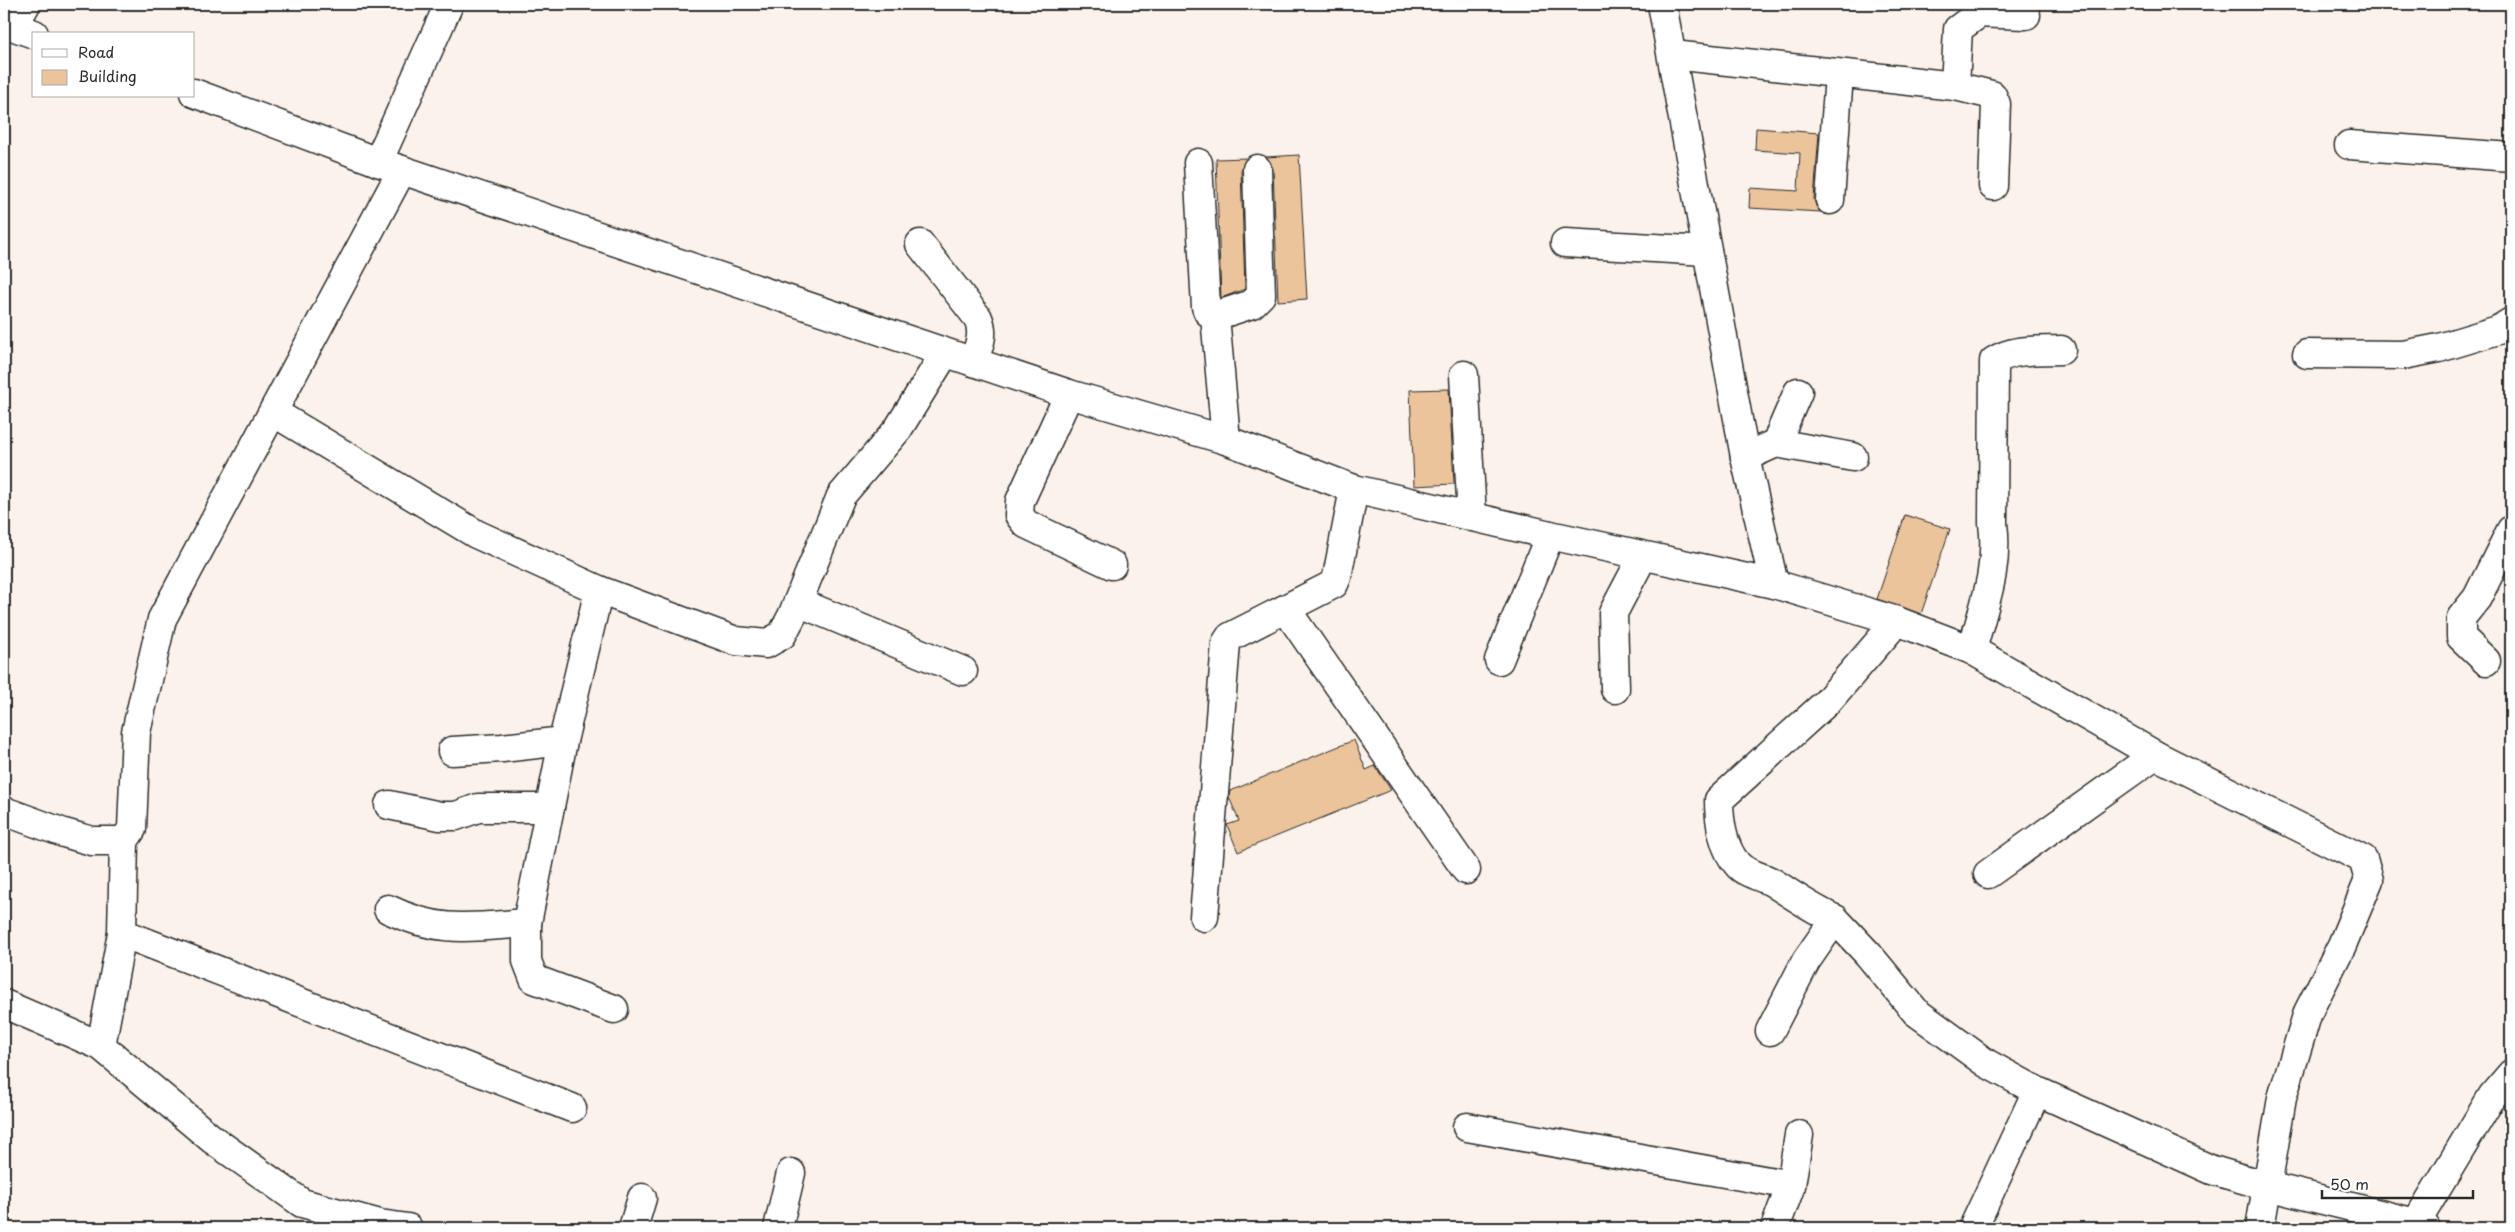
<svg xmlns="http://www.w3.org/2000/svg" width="2515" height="1232" viewBox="0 0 2515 1232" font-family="'Playpen Sans',sans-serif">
<rect width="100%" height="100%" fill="#fbf3eb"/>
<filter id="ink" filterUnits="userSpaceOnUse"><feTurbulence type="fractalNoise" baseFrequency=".02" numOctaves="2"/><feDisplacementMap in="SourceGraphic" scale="10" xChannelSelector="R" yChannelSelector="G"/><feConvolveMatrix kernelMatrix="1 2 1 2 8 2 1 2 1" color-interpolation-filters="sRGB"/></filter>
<g filter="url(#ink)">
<g fill="#ebc49b" stroke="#2b2b2b">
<path d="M1756 128 1819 133 1814 199 1816 206 1821 212 1749 208 1750 188 1798 191 1800 153 1755 150Z"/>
<path d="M1299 155 1307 299 1278 301 1273 168 1266 157Z"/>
<path d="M1247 158 1241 170 1245 289 1221 298 1216 159Z"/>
<path d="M1449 389 1454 484 1414 486 1410 390Z"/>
<path d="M1905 515 1950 529 1921 614 1877 599Z"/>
<path d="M1354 740 1366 770 1375 766 1391 790 1238 852 1227 825 1239 821 1229 797 1230 791Z"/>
</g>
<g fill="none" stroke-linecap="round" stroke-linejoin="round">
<defs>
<g id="minor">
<path d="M4 23 34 34"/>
<path d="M14 26 26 4"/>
<path d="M1673 55 1955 86 1992 95 1996 104 1993 186"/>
<path d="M1955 86 1958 29 1973 18 1974 13 2026 15"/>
<path d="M194 93 378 162 1069 394 1226 440 1354 489 1550 535 1774 584 1745 457 1662 4"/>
<path d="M2349 145 2511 157"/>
<path d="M378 162 449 4"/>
<path d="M1198 163 1206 307 1208 312 1215 316 1226 440"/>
<path d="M1830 200 1839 75"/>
<path d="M1565 243 1707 251"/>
<path d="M920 244 978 318C985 334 979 346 973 362"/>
<path d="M1215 316 1252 304 1261 295 1257 169"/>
<path d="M2307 354 2403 355 2439 348 2498 330 2511 322"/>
<path d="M1464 375 1472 517"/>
<path d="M1069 394 1020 501 1019 515 1026 524 1112 565"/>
<path d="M273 412 476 534 599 590 736 641 766 644 782 635 792 616 841 496 898 429 945 353"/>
<path d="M1776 443 1853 457"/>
<path d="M1745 457 1776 443 1798 392"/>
<path d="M1774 584 1897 621 1972 650 2155 755 2363 859 2369 880 2342 945 2308 1012 2282 1098 2260 1228"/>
<path d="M599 590 563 741 527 923V961L534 979 614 1009"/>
<path d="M798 602 963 671"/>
<path d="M1286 609 1466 870"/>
<path d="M1972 650C1984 605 1999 569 1993 523L1994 361C2014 348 2038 351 2061 350"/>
<path d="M1499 660 1550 535"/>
<path d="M2486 661 2461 637V618L2477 598 2511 530"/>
<path d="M1615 689 1613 613 1643 556"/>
<path d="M452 751 502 748 563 741"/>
<path d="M389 805 440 816H456L478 808H550"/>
<path d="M4 811 64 833 92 841H124"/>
<path d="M1988 874 2155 755"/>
<path d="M388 909C439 934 472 927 527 923"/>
<path d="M1204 917 1226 643 1230 637 1334 584 1337 577 1354 489"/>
<path d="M1835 919C1812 909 1793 895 1772 882 1762 877 1745 873 1738 865 1723 849 1719 821 1719 800L1827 702 1897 621"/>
<path d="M122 933 572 1108"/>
<path d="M4 1004 101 1046 212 1139 302 1203 380 1224 408 1228"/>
<path d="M1770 1031 1806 961 1835 919 1868 954 1916 1012 1986 1063 2037 1091 2212 1170 2267 1186 2416 1223 2426 1228"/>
<path d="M101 1046 122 933 124 841 132 829 136 732 162 619 402 170"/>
<path d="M1467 1127 1791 1185"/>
<path d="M2416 1223 2493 1095 2511 1074"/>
<path d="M633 1228 642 1198"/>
<path d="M778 1228 791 1173"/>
<path d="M1775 1228 1791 1185 1799 1135"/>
<path d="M1973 1228 2037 1091"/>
</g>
</defs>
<use href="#minor" stroke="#2b2b2b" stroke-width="31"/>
<use href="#minor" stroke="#fff" stroke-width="28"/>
</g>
</g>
<rect width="2515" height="1232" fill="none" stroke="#fff" stroke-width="20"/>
<rect x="10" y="10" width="2495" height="1212" fill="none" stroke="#2b2b2b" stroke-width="2" filter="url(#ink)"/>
<rect x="32" y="32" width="162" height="65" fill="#ffffff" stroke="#aaaaaa"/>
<rect x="42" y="49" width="25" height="8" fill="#ffffff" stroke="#aaaaaa"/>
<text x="78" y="58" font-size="15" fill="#2b2b2b">Road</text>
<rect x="42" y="70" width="25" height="15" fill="#ebc49b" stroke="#aaaaaa"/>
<text x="78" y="82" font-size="15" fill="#2b2b2b">Building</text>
<path d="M2322 1190v8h151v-8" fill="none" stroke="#2b2b2b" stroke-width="2.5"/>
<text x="2330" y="1190" font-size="15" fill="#2b2b2b" stroke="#ffffff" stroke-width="4" paint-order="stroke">50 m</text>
</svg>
